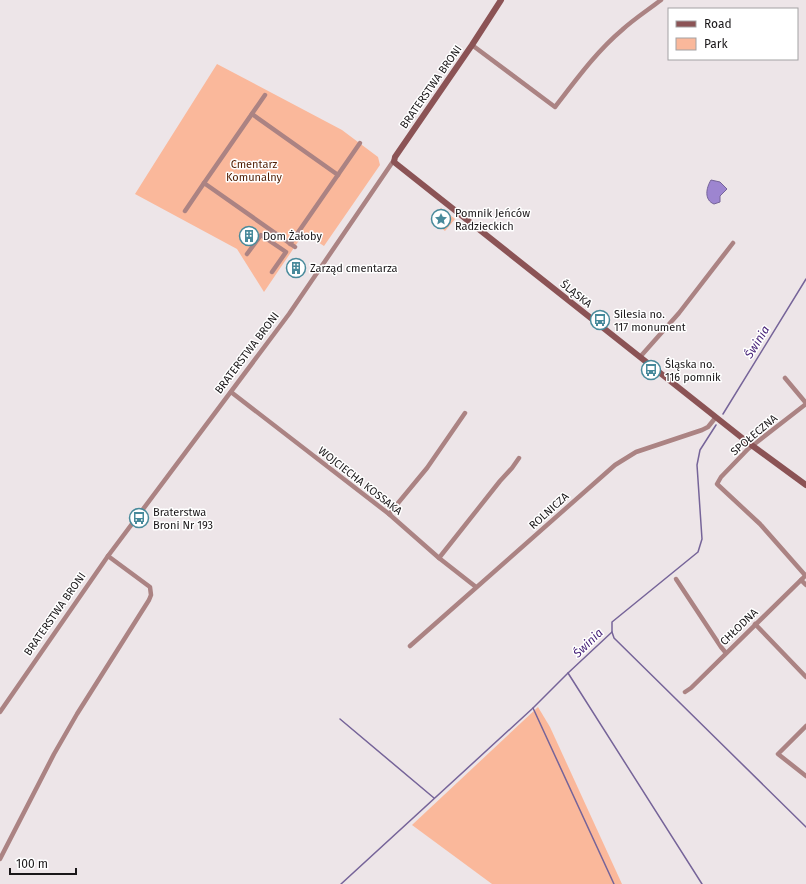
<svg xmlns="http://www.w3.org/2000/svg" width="806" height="884" viewBox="0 0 806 884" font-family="'Fira Sans',sans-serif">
<rect width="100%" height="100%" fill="#ede5e8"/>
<g fill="#fab89b">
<path d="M217 64 342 130 378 157 380 165 324 246 304 233 264 292 237 249 135 194Z"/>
<path d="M441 208 455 219 445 231 431 220Z"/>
<path d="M538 707 550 727 622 884H492L412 825Z"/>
</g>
<path fill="#9d85d0" stroke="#766499" d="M711 180 720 182 727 189 720 196V202L714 204C704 200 706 188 711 180Z"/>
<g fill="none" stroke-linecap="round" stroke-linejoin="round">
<g stroke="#766499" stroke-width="1.5">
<path d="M723 414 806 279"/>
<path d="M612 632 614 638 806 827"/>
<path d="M568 673 702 884"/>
<path d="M340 719 434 798"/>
<path d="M341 884 533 708"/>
<path d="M614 884 533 708 568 673 612 632V622L698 552 702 539 697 465 700 450 716 425"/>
</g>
<g stroke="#ab8383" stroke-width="4.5">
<path d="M472 45 555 107C576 80 596 52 622 30 634 19 648 10 661 0"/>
<path d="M252 114 338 175"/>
<path d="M204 183 265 95"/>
<path d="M185 211 204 183 295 247"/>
<path d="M290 244 360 143"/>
<path d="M247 254 261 235 286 252 272 272"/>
<path d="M640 357 679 313 733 243"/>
<path d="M785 378 806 403"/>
<path d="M231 392 389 514 439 558 476 587"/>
<path d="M389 514 427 468 465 413"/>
<path d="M439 558 500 481 512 468 519 458"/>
<path d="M805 575 760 524 717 484 721 477 748 449 806 404"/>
<path d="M676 579 721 647 726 653"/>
<path d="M801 580 806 585"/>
<path d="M755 624 806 677"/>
<path d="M410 646 615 465 636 452 702 430 708 427 716 417"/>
<path d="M685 692 691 688 806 575"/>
<path d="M0 712 108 556 289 314 394 160"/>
<path d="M806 726 778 754 806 776"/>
<path d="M0 859 54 754 77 714 149 600 151 595 150 587 108 556"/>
</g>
<path stroke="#8b5355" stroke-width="6" d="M501 0 472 45 395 157 394 162 746 441 806 485"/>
</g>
<defs>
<symbol id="sight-ring" viewBox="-11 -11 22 22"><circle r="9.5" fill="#fff" stroke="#488a9b" stroke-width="1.5"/><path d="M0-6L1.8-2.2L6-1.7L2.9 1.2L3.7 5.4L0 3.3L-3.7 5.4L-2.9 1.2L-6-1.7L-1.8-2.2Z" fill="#488a9b"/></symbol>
<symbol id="building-ring" viewBox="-11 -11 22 22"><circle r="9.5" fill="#fff" stroke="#488a9b" stroke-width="1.5"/><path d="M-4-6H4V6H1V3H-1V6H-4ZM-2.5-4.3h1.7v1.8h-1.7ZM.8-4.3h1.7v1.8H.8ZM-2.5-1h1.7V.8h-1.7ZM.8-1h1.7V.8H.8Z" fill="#488a9b"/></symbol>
<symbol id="bus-ring" viewBox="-11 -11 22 22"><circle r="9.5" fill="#fff" stroke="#488a9b" stroke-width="1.5"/><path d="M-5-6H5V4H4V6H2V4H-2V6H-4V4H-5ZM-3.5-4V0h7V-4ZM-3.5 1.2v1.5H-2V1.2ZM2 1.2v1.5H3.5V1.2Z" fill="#488a9b"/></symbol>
</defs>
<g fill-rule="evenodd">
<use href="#sight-ring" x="430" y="208" width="22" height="22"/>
<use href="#building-ring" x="238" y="225" width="22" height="22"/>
<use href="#building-ring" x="285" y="257" width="22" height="22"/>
<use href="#bus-ring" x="589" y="309" width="22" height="22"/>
<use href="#bus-ring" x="640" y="359" width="22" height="22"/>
<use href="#bus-ring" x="128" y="507" width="22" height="22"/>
</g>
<g text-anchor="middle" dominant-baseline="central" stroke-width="3" stroke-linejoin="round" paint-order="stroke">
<g font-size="11" fill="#1a1719" stroke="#fff">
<text transform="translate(431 87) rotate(-55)">BRATERSTWA BRONI</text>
<text transform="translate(576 294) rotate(38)">ŚLĄSKA</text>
<text transform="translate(247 353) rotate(-53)">BRATERSTWA BRONI</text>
<text transform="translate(754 435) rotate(-40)">SPOŁECZNA</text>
<text transform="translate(360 481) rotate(38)">WOJCIECHA KOSSAKA</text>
<text transform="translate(549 511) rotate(-42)">ROLNICZA</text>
<text transform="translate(55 614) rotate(-55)">BRATERSTWA BRONI</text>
<text transform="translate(739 627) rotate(-44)">CHŁODNA</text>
</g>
<g font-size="11" fill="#4f1d02" stroke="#fff">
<text x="254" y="164">Cmentarz<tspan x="254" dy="13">Komunalny</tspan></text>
</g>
<g font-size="11" fill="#1a1719" stroke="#fff" text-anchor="start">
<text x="455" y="213">Pomnik Jeńców<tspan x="455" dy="13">Radzieckich</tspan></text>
<text x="263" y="236">Dom Żałoby</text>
<text x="310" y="268">Zarząd cmentarza</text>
<text x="614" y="314">Silesia no.<tspan x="614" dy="13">117 monument</tspan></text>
<text x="665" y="364">Śląska no.<tspan x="665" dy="13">116 pomnik</tspan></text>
<text x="153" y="512">Braterstwa<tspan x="153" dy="13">Broni Nr 193</tspan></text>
</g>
<g font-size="12" font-style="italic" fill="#421d75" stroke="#fff">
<text transform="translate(757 342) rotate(-58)">Świnia</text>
<text transform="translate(588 643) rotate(-44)">Świnia</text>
</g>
</g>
<rect x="668" y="8" width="130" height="52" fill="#ffffff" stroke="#a3a2a3"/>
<rect x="676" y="21" width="20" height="6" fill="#8b5355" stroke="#a3a2a3"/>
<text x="704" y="28" font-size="12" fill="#1a1719">Road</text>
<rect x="676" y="38" width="20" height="12" fill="#fab89b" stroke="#a3a2a3"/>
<text x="704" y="48" font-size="12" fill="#1a1719">Park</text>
<path d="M10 868v6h66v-6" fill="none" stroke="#1a1719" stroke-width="2"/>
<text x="16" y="868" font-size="12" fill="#1a1719" stroke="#ffffff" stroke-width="3" paint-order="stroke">100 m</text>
</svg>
